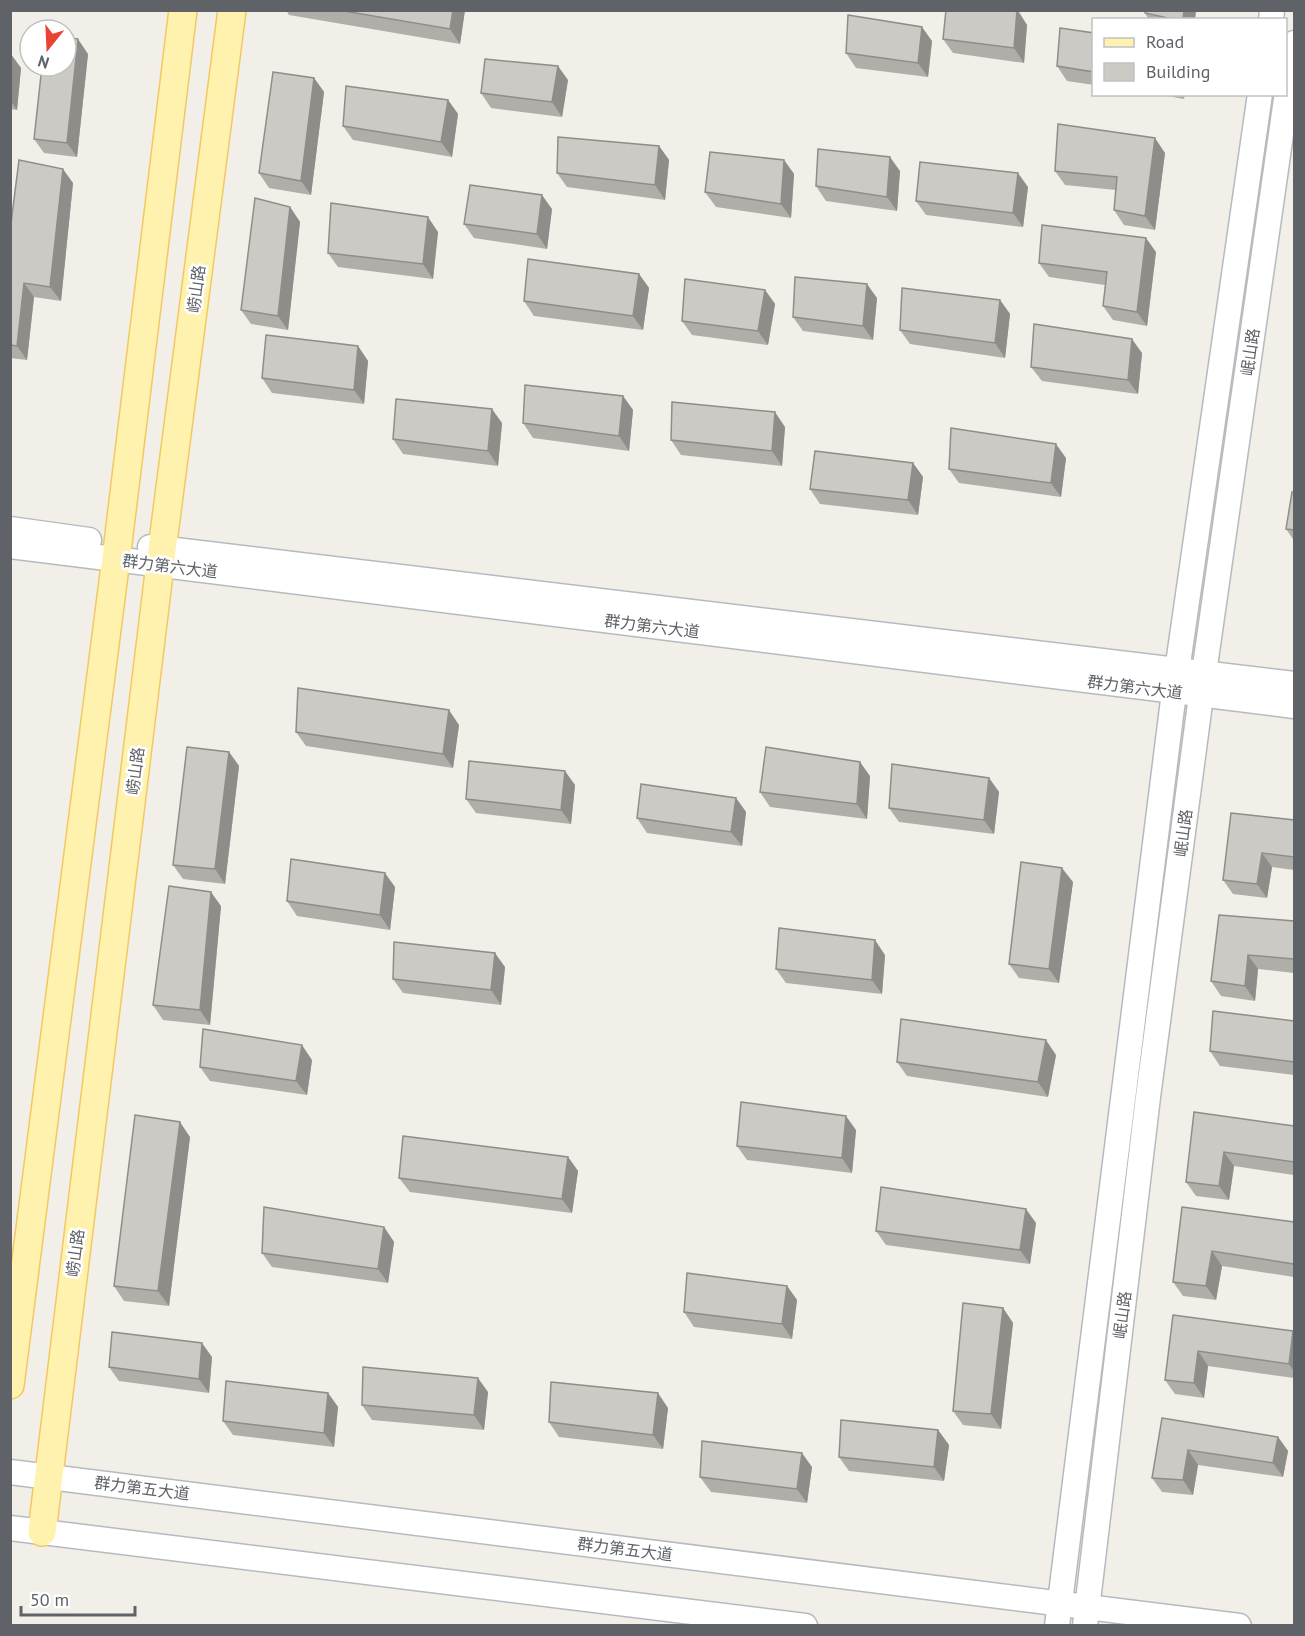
<svg xmlns="http://www.w3.org/2000/svg" width="1305" height="1636" viewBox="0 0 1305 1636" font-family="'PT Sans','Noto Sans SC',sans-serif">
<rect width="100%" height="100%" fill="#f1efe8"/>
<g fill="none" stroke-linecap="round" stroke-linejoin="round">
<defs>
<g id="secondary">
<path d="M1271 20 1272 10"/>
<path d="M10 529 89 540"/>
<path d="M10 546 1294 706"/>
<path d="M150 547 1294 684"/>
<path d="M10 1472 1239 1626"/>
<path d="M10 1528 805 1626"/>
<path d="M1057 1626 1174 692 1260 94"/>
<path d="M1085 1626 1148 1097 1204 673 1294 43"/>
</g>
<g id="primary">
<path d="M10 1385 118 543 183 10"/>
<path d="M42 1532 160 565 232 10"/>
</g>
</defs>
<use href="#secondary" stroke="#b6babf" stroke-width="27"/>
<use href="#primary" stroke="#f2c960" stroke-width="30"/>
<use href="#secondary" stroke="#fff" stroke-width="24"/>
<use href="#primary" stroke="#fff2af" stroke-width="27"/>
</g>
<g fill="#afaea9">
<path d="M286 10H465L460 44 289 15Z"/>
<path d="M1018 10 1027 25 1024 63 953 53 943 39Z"/>
<path d="M1196 10 1195 20H1149L1145 13Z"/>
<path d="M1094 33V85L1067 81 1057 66Z"/>
<path d="M932 41 928 77 856 68 846 53Z"/>
<path d="M10 54 21 68 17 110 10 109Z"/>
<path d="M88 54 77 157 44 153 34 139Z"/>
<path d="M314 78 324 92 311 195 269 188 259 173Z"/>
<path d="M568 80 562 117 491 108 481 93Z"/>
<path d="M1156 94H1185L1184 99Z"/>
<path d="M448 100 458 114 452 157 353 140 343 126Z"/>
<path d="M659 146 669 160 665 200 567 187 557 173Z"/>
<path d="M1165 153 1155 230 1124 225 1114 210 1116 190 1065 185 1055 171Z"/>
<path d="M784 160 794 174 791 218 716 207 705 192Z"/>
<path d="M900 171 897 211 826 201 816 186Z"/>
<path d="M73 183 61 301 34 297 27 360 10 358V231Z"/>
<path d="M1028 187 1023 227 926 215 916 201Z"/>
<path d="M290 207 300 222 288 330 251 324 241 310Z"/>
<path d="M552 209 547 249 474 238 464 224Z"/>
<path d="M438 232 433 279 338 267 328 253Z"/>
<path d="M1156 252 1147 326 1113 320 1103 306 1105 285 1049 277 1039 263Z"/>
<path d="M639 274 649 288 643 330 534 316 524 301Z"/>
<path d="M765 290 775 304 768 345 692 335 682 321Z"/>
<path d="M877 298 873 340 803 331 793 317Z"/>
<path d="M1000 300 1010 314 1005 358 910 344 900 330Z"/>
<path d="M358 346 368 361 364 404 272 393 262 378Z"/>
<path d="M1142 353 1138 394 1042 381 1031 367Z"/>
<path d="M623 396 633 410 629 451 533 438 523 423Z"/>
<path d="M502 423 498 466 403 454 393 439Z"/>
<path d="M785 427 782 466 681 455 671 440Z"/>
<path d="M1066 458 1061 497 959 483 949 469Z"/>
<path d="M913 463 923 477 918 515 820 504 810 489Z"/>
<path d="M1294 492V539H1293L1286 529Z"/>
<path d="M459 725 453 768 306 746 296 732Z"/>
<path d="M229 752 239 766 225 884 183 879 173 865Z"/>
<path d="M870 776 867 819 770 807 760 792Z"/>
<path d="M989 778 999 792 994 834 899 822 889 808Z"/>
<path d="M575 785 571 824 476 813 466 799Z"/>
<path d="M736 798 746 812 742 846 647 833 637 818Z"/>
<path d="M1294 820V870L1272 867 1267 898 1233 894 1223 880Z"/>
<path d="M1073 882 1059 983 1019 978 1009 964Z"/>
<path d="M395 887 390 930 297 916 287 901Z"/>
<path d="M221 906 210 1025 163 1020 153 1005Z"/>
<path d="M1294 921V973L1258 969 1255 1001 1221 996 1211 981Z"/>
<path d="M885 955 882 994 786 983 776 969Z"/>
<path d="M505 967 501 1005 403 993 393 979Z"/>
<path d="M1294 1021V1075L1220 1066 1210 1051Z"/>
<path d="M1056 1055 1048 1097 907 1076 897 1062Z"/>
<path d="M312 1060 307 1095 210 1081 200 1067Z"/>
<path d="M1194 1112 1294 1126V1175L1234 1166 1229 1200 1196 1196 1186 1182Z"/>
<path d="M856 1130 852 1173 747 1160 737 1146Z"/>
<path d="M190 1137 169 1306 124 1301 114 1286Z"/>
<path d="M568 1157 578 1171 572 1213 410 1192 399 1178Z"/>
<path d="M1182 1207 1294 1222V1277L1222 1266 1216 1300 1183 1296 1173 1282Z"/>
<path d="M1036 1223 1030 1264 886 1245 876 1231Z"/>
<path d="M384 1227 394 1242 388 1283 272 1267 262 1253Z"/>
<path d="M787 1286 797 1300 792 1339 694 1327 684 1312Z"/>
<path d="M1003 1308 1013 1323 1001 1429 963 1425 953 1411Z"/>
<path d="M1173 1315 1294 1333V1378L1208 1366 1204 1398 1175 1394 1165 1380Z"/>
<path d="M212 1357 209 1393 119 1381 109 1367Z"/>
<path d="M488 1392 484 1430 372 1420 362 1405Z"/>
<path d="M328 1393 338 1407 334 1447 233 1435 223 1421Z"/>
<path d="M668 1408 663 1449 559 1437 549 1422Z"/>
<path d="M1162 1418 1278 1437 1288 1451 1283 1477 1198 1465 1193 1495 1162 1492 1152 1478Z"/>
<path d="M938 1430 949 1445 944 1481 849 1471 839 1457Z"/>
<path d="M812 1467 807 1503 711 1492 700 1477Z"/>
</g>
<g fill="#8f8d8a">
<path d="M453 10H465L460 44 450 29Z"/>
<path d="M1017 10 1027 25 1024 63 1014 48Z"/>
<path d="M1184 10H1196L1195 20H1183Z"/>
<path d="M922 27 932 41 928 77 918 63Z"/>
<path d="M78 39 88 54 77 157 67 143Z"/>
<path d="M11 54 21 68 17 110 10 100Z"/>
<path d="M558 66 568 80 562 117 552 102Z"/>
<path d="M314 78 324 92 311 195 301 181Z"/>
<path d="M448 100 458 114 452 157 441 142Z"/>
<path d="M1155 138 1165 153 1155 230 1145 216Z"/>
<path d="M659 146 669 160 665 200 655 185Z"/>
<path d="M890 157 900 171 897 211 887 197Z"/>
<path d="M784 160 794 174 791 218 781 204Z"/>
<path d="M63 169 73 183 61 301 50 287Z"/>
<path d="M1018 173 1028 187 1023 227 1013 213Z"/>
<path d="M542 195 552 209 547 249 537 234Z"/>
<path d="M290 207 300 222 288 330 278 316Z"/>
<path d="M428 217 438 232 433 279 423 264Z"/>
<path d="M1146 238 1156 252 1147 326 1137 312Z"/>
<path d="M639 274 649 288 643 330 633 316Z"/>
<path d="M24 283 34 297 27 360 17 346Z"/>
<path d="M867 284 877 298 873 340 863 326Z"/>
<path d="M765 290 775 304 768 345 758 331Z"/>
<path d="M1000 300 1010 314 1005 358 995 343Z"/>
<path d="M1132 339 1142 353 1138 394 1128 380Z"/>
<path d="M358 346 368 361 364 404 354 390Z"/>
<path d="M623 396 633 410 629 451 619 436Z"/>
<path d="M492 409 502 423 498 466 488 451Z"/>
<path d="M775 412 785 427 782 466 772 451Z"/>
<path d="M1056 444 1066 458 1061 497 1051 483Z"/>
<path d="M913 463 923 477 918 515 908 500Z"/>
<path d="M449 710 459 725 453 768 443 754Z"/>
<path d="M229 752 239 766 225 884 215 869Z"/>
<path d="M860 762 870 776 867 819 857 804Z"/>
<path d="M565 771 575 785 571 824 561 810Z"/>
<path d="M989 778 999 792 994 834 984 820Z"/>
<path d="M736 798 746 812 742 846 731 832Z"/>
<path d="M1262 853 1272 867 1267 898 1257 884Z"/>
<path d="M1062 868 1073 882 1059 983 1049 969Z"/>
<path d="M385 873 395 887 390 930 380 915Z"/>
<path d="M211 892 221 906 210 1025 200 1010Z"/>
<path d="M875 940 885 955 882 994 872 980Z"/>
<path d="M495 953 505 967 501 1005 491 990Z"/>
<path d="M1248 955 1258 969 1255 1001 1245 986Z"/>
<path d="M1046 1040 1056 1055 1048 1097 1038 1082Z"/>
<path d="M302 1045 312 1060 307 1095 296 1081Z"/>
<path d="M846 1116 856 1130 852 1173 842 1158Z"/>
<path d="M180 1122 190 1137 169 1306 158 1291Z"/>
<path d="M1224 1152 1234 1166 1229 1200 1219 1186Z"/>
<path d="M568 1157 578 1171 572 1213 562 1199Z"/>
<path d="M1026 1209 1036 1223 1030 1264 1020 1250Z"/>
<path d="M384 1227 394 1242 388 1283 378 1269Z"/>
<path d="M1212 1251 1222 1266 1216 1300 1206 1286Z"/>
<path d="M787 1286 797 1300 792 1339 782 1324Z"/>
<path d="M1003 1308 1013 1323 1001 1429 991 1414Z"/>
<path d="M1293 1331 1294 1333V1372L1289 1364Z"/>
<path d="M202 1343 212 1357 209 1393 199 1379Z"/>
<path d="M1198 1351 1208 1366 1204 1398 1194 1383Z"/>
<path d="M478 1378 488 1392 484 1430 474 1415Z"/>
<path d="M328 1393 338 1407 334 1447 324 1433Z"/>
<path d="M658 1393 668 1408 663 1449 653 1435Z"/>
<path d="M938 1430 949 1445 944 1481 934 1467Z"/>
<path d="M1278 1437 1288 1451 1283 1477 1273 1463Z"/>
<path d="M1188 1450 1198 1465 1193 1495 1183 1480Z"/>
<path d="M802 1453 812 1467 807 1503 797 1489Z"/>
</g>
<g fill="#cccac5" stroke="#8f8d8a" stroke-width="1.5">
<path d="M338 10H453L450 29Z"/>
<path d="M946 10H1017L1014 48 943 39Z"/>
<path d="M1145 10H1184L1183 20H1177L1145 13Z"/>
<path d="M848 15 922 27 918 63 846 53Z"/>
<path d="M1060 28 1094 33V72L1057 66Z"/>
<path d="M66 37 78 39 67 143 34 139 42 66H66Z"/>
<path d="M485 59 558 66 552 102 481 93Z"/>
<path d="M273 72 314 78 301 181 259 173Z"/>
<path d="M346 86 448 100 441 142 343 126Z"/>
<path d="M1058 124 1155 138 1145 216 1114 210 1117 177 1055 171Z"/>
<path d="M558 137 659 146 655 185 557 173Z"/>
<path d="M818 149 890 157 887 197 816 186Z"/>
<path d="M710 152 784 160 781 204 705 192Z"/>
<path d="M19 160 63 169 50 287 24 283 17 346 10 345V231Z"/>
<path d="M920 162 1018 173 1013 213 916 201Z"/>
<path d="M470 185 542 195 537 234 464 224Z"/>
<path d="M255 198 290 207 278 316 241 310Z"/>
<path d="M331 203 428 217 423 264 328 253Z"/>
<path d="M1042 225 1146 238 1137 312 1103 306 1107 272 1039 263Z"/>
<path d="M528 259 639 274 633 316 524 301Z"/>
<path d="M795 277 867 284 863 326 793 317Z"/>
<path d="M685 279 765 290 758 331 682 321Z"/>
<path d="M902 288 1000 300 995 343 900 330Z"/>
<path d="M1034 324 1132 339 1128 380 1031 367Z"/>
<path d="M266 335 358 346 354 390 262 378Z"/>
<path d="M525 385 623 396 619 436 523 423Z"/>
<path d="M396 399 492 409 488 451 393 439Z"/>
<path d="M672 402 775 412 772 451 671 440Z"/>
<path d="M951 428 1056 444 1051 483 949 469Z"/>
<path d="M815 451 913 463 908 500 810 489Z"/>
<path d="M1292 492H1294V530L1286 529Z"/>
<path d="M298 688 449 710 443 754 296 732Z"/>
<path d="M187 747 229 752 215 869 173 865Z"/>
<path d="M766 747 860 762 857 804 760 792Z"/>
<path d="M469 761 565 771 561 810 466 799Z"/>
<path d="M892 764 989 778 984 820 889 808Z"/>
<path d="M641 784 736 798 731 832 637 818Z"/>
<path d="M1231 813 1294 820V857L1262 853 1257 884 1223 880Z"/>
<path d="M291 859 385 873 380 915 287 901Z"/>
<path d="M1021 862 1062 868 1049 969 1009 964Z"/>
<path d="M169 886 211 892 200 1010 153 1005Z"/>
<path d="M1219 915 1294 921V959L1248 955 1245 986 1211 981Z"/>
<path d="M779 928 875 940 872 980 776 969Z"/>
<path d="M394 942 495 953 491 990 393 979Z"/>
<path d="M1213 1011 1294 1021V1062L1210 1051Z"/>
<path d="M901 1019 1046 1040 1038 1082 897 1062Z"/>
<path d="M203 1029 302 1045 296 1081 200 1067Z"/>
<path d="M741 1102 846 1116 842 1158 737 1146Z"/>
<path d="M1194 1112 1294 1126V1162L1224 1152 1219 1186 1186 1182Z"/>
<path d="M135 1115 180 1122 158 1291 114 1286Z"/>
<path d="M403 1136 568 1157 562 1199 399 1178Z"/>
<path d="M881 1187 1026 1209 1020 1250 876 1231Z"/>
<path d="M264 1207 384 1227 378 1269 262 1253Z"/>
<path d="M1182 1207 1294 1222V1264L1212 1251 1206 1286 1173 1282Z"/>
<path d="M687 1273 787 1286 782 1324 684 1312Z"/>
<path d="M963 1303 1003 1308 991 1414 953 1411Z"/>
<path d="M1173 1315 1293 1331 1289 1364 1198 1351 1194 1383 1165 1380Z"/>
<path d="M112 1332 202 1343 199 1379 109 1367Z"/>
<path d="M363 1367 478 1378 474 1415 362 1405Z"/>
<path d="M226 1381 328 1393 324 1433 223 1421Z"/>
<path d="M551 1382 658 1393 653 1435 549 1422Z"/>
<path d="M1162 1418 1278 1437 1273 1463 1188 1450 1183 1480 1152 1478Z"/>
<path d="M841 1420 938 1430 934 1467 839 1457Z"/>
<path d="M702 1441 802 1453 797 1489 700 1477Z"/>
</g>
<g text-anchor="middle" dominant-baseline="central" stroke-width="5" stroke-linejoin="round" paint-order="stroke">
<g font-size="16" fill="#5f6368" stroke="#fff">
<text transform="translate(196 289) rotate(-83)">崂山路</text>
<text transform="translate(1250 352) rotate(-82)">岷山路</text>
<text transform="translate(170 566) rotate(7)">群力第六大道</text>
<text transform="translate(652 626) rotate(7)">群力第六大道</text>
<text transform="translate(1135 687) rotate(7)">群力第六大道</text>
<text transform="translate(135 771) rotate(-83)">崂山路</text>
<text transform="translate(1183 833) rotate(-83)">岷山路</text>
<text transform="translate(75 1253) rotate(-83)">崂山路</text>
<text transform="translate(1122 1315) rotate(-83)">岷山路</text>
<text transform="translate(142 1488) rotate(7)">群力第五大道</text>
<text transform="translate(625 1549) rotate(7)">群力第五大道</text>
</g>
</g>
<rect width="1305" height="1636" fill="none" stroke="#5f6368" stroke-width="24"/>
<rect x="1092" y="18" width="195" height="78" fill="#ffffff" stroke="#bfc1c3" stroke-width="1.5"/>
<rect x="1104" y="38" width="30" height="9" fill="#fff2af" stroke="#bfc1c3" stroke-width="1.5"/>
<text x="1146" y="48" font-size="18" fill="#5f6368">Road</text>
<rect x="1104" y="63" width="30" height="18" fill="#cccac5" stroke="#bfc1c3" stroke-width="1.5"/>
<text x="1146" y="78" font-size="18" fill="#5f6368">Building</text>
<g transform="translate(48 48) rotate(198)"><circle r="28" fill="#ffffff" stroke="#bfc1c3" stroke-width="1.5"/>
<path d="M0-4.5L10 22L0 15L-10 22Z" fill="#ea4335"/>
<text y="-9" font-size="16" font-weight="bold" text-anchor="middle" fill="#5f6368">N</text>
</g>
<path d="M21 1606v9h114v-9" fill="none" stroke="#5f6368" stroke-width="3"/>
<text x="30" y="1606" font-size="18" fill="#5f6368" stroke="#ffffff" stroke-width="4.5" paint-order="stroke">50 m</text>
</svg>
